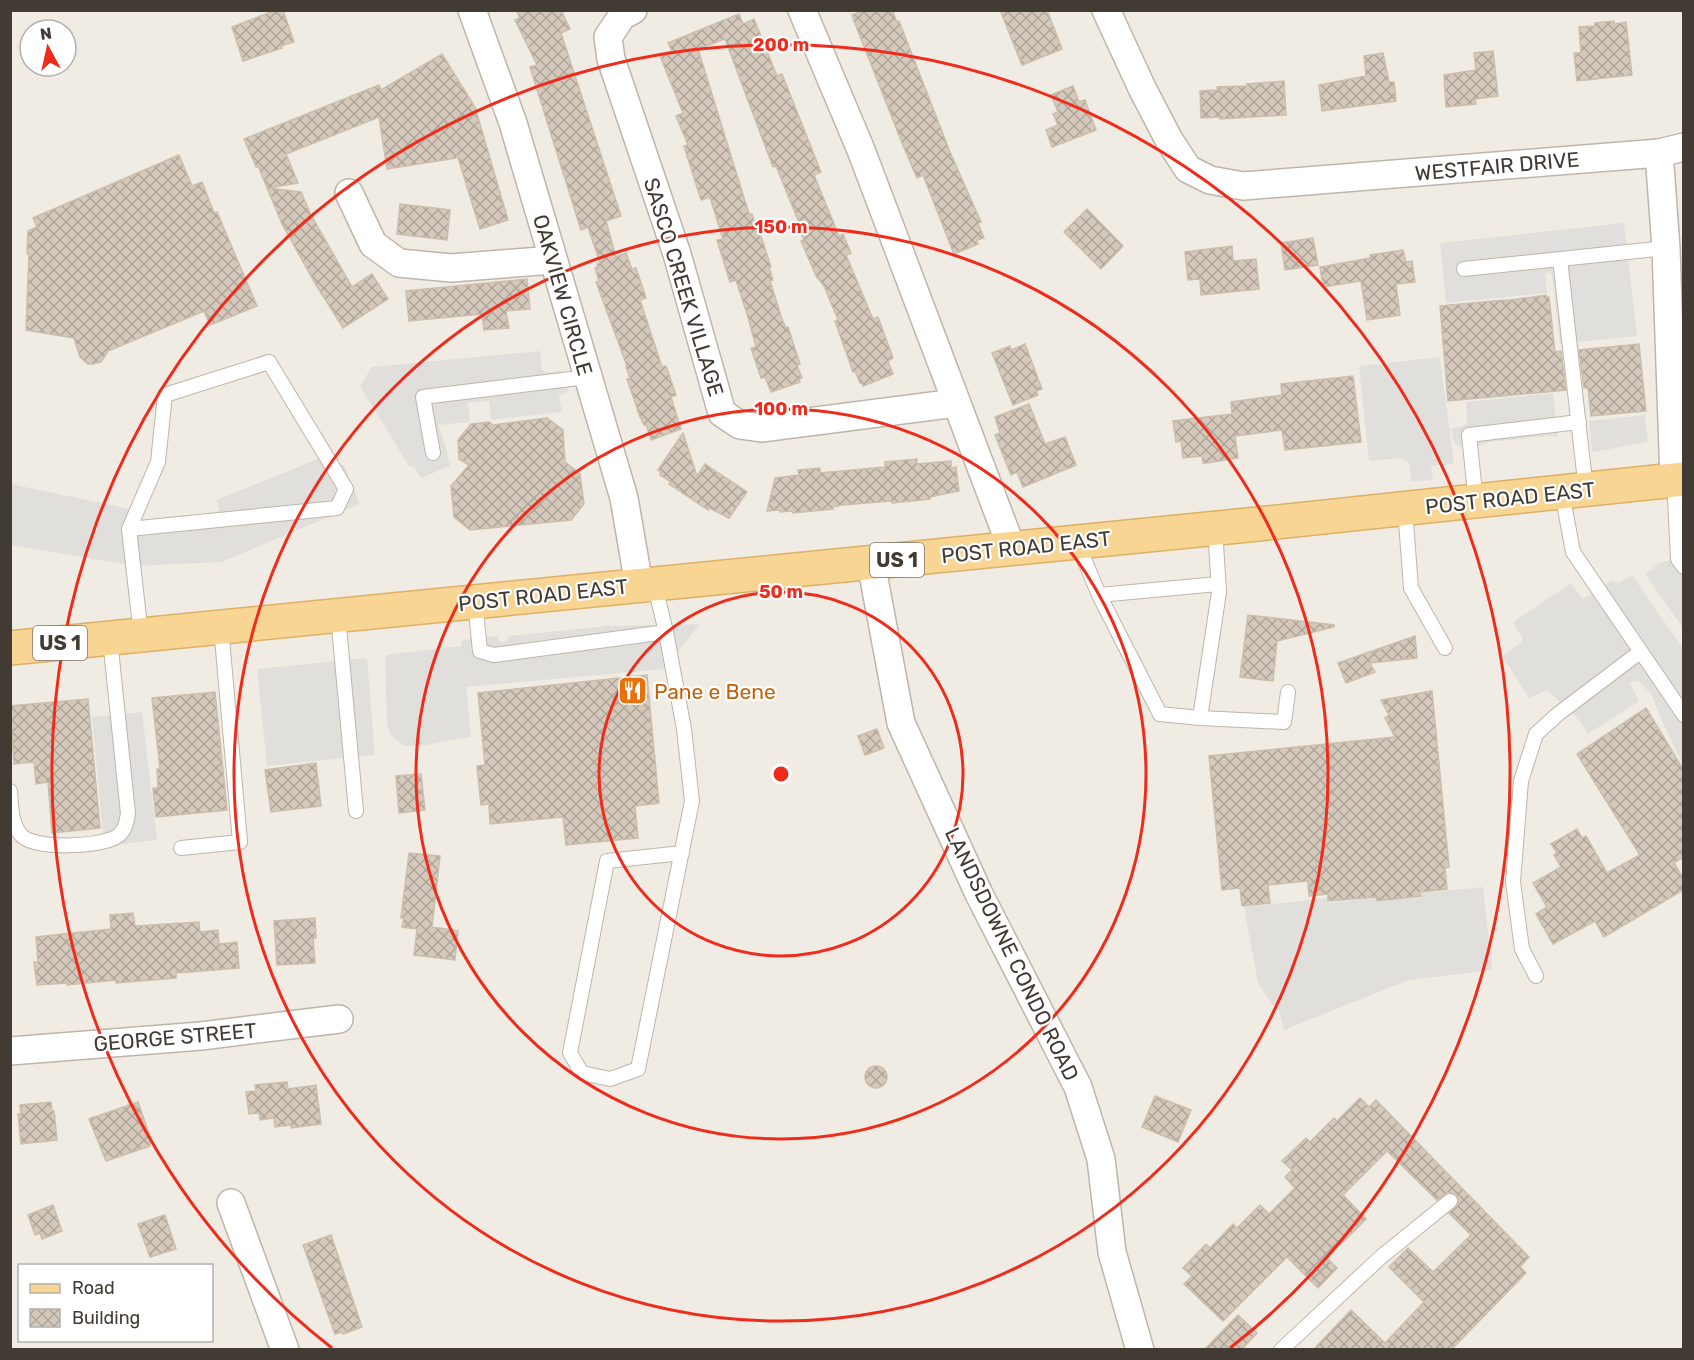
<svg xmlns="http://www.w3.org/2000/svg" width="1694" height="1360" viewBox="0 0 1694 1360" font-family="Rubik,sans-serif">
<defs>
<pattern id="building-cross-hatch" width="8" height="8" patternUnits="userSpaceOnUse" patternTransform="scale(1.5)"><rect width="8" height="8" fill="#d5c9bc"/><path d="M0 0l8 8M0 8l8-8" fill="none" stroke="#aea49a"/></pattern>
</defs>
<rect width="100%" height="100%" fill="#f1ece3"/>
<g fill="#e1dfdc">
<path d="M1624 223 1637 336 1560 344 1552 275 1550 272 1545 273 1547 293 1446 303 1440 243Z"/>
<path d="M540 351 542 370 548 373 562 370 568 391 559 396 562 412 491 420 489 401 468 403 470 422 438 425 445 444 450 466 421 478 414 467 409 466 360 386 372 367Z"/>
<path d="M1440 357 1454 464 1431 466 1433 480 1411 481 1409 463 1402 458 1369 461 1359 366Z"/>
<path d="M1553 393 1558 437 1551 436 1489 442 1484 445 1460 447 1454 443 1451 429 1464 426 1467 423 1466 402Z"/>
<path d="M1645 415 1648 442 1592 452 1589 421Z"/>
<path d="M332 453 340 465H344L360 504 221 562 135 566 11 545 10 484 140 511 142 522 217 514 219 508 217 500Z"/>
<path d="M1683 556V628L1645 574 1660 563Z"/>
<path d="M1632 575 1683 649V765L1662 721 1651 694 1640 682 1634 681 1630 683 1639 701 1588 734 1580 721 1547 690 1529 698 1502 656 1522 642V637L1513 622 1571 583 1583 599 1612 580 1619 583Z"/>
<path d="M700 624 664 669 466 687 471 737 420 746H404L391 735 387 724 385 656 391 654 461 646 463 640 497 636 500 642 506 641 508 636 608 626Z"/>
<path d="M367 658 375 755 267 766 257 669Z"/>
<path d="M142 712 157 840 104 846 92 717Z"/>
<path d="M1483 887 1492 970 1409 980 1284 1030 1279 1011 1271 1003 1258 983 1244 907 1327 898 1328 903 1375 898 1376 902 1422 897V893Z"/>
</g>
<g fill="url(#building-cross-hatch)" stroke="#ccbead" stroke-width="1.5">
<path d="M276 10H283L294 42 281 46 282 48 243 61 232 27Z"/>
<path d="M516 10H561L570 29 561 33 621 216 606 221 616 257 626 253 632 269 636 268 646 298 640 300 662 367 666 366 676 395 671 397 681 429 651 440 646 424 644 425 640 417 627 379H630L626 366H627L596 282 599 281 595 268 598 267 597 264 600 263 588 227 581 230 530 67 537 65 515 20 520 18Z"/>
<path d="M865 10H892L897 22 899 21 950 152 981 222 978 223 984 238 977 240 978 244 954 254 923 175 917 178 904 148 854 21 852 15Z"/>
<path d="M1000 10H1047L1062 49 1022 65Z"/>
<path d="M739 14 743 24 754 19 777 76 782 74 821 172 814 175 839 236 843 234 851 253 846 255 873 319 878 317 893 358 888 361 893 374 863 386 862 383H860L855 371 853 372 835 321 838 320 824 286 818 278H817L801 241 804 240 800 231 802 230 776 166 773 167 725 39 698 49 749 214H752L757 231 759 230 771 267H769L773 280 770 281 782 319 786 328 788 327 800 364 797 365 802 378 799 379 800 382 771 392 765 377 761 378 751 348 756 347 747 314 736 280 730 282 717 240 723 239 710 197 701 200 684 146 688 145 676 116 683 113 660 56 672 51 668 43Z"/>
<path d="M1614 21V24L1626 22 1632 75 1577 81 1574 53H1581L1579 27 1595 26V23Z"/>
<path d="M1493 51 1498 96 1475 99 1476 104 1446 107 1444 75 1476 70 1474 53Z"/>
<path d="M1383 53 1389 82H1394L1396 101 1322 111 1319 85 1366 76 1364 56Z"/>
<path d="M442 54 475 107 508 220 480 229 457 154 456 158 387 169 379 117 286 154 298 183 269 188 301 192 310 213 352 287 372 274 388 299 343 328 316 285 282 224 258 166 256 167 244 139 379 85 381 90Z"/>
<path d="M1284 81 1286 115 1220 119V117L1201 118 1200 91 1218 90 1217 87 1248 86 1247 84Z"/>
<path d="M1073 86 1079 102 1085 100 1096 130 1052 147 1046 130 1058 125 1053 114 1058 112 1051 95Z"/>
<path d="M179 155 192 186 202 182 214 213 217 212 257 306 210 325 204 311 108 351 101 362 93 364H88L80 357 74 338 26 330 29 255 27 254 28 231 37 227 33 218Z"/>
<path d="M400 204 450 210 447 240 397 234Z"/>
<path d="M1087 209 1123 246 1101 269 1064 232Z"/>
<path d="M1313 238 1318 265 1285 270 1281 243Z"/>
<path d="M1232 246 1233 261 1256 259 1259 289 1201 295 1200 279 1188 280 1185 252Z"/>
<path d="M1403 250 1406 262 1412 261 1415 282 1396 284 1400 315 1367 320 1361 281 1323 287 1320 267 1370 258V255Z"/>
<path d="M527 279 530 309 506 311 509 328 484 330 482 314 409 321 406 291Z"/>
<path d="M1546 295V297H1549L1555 352 1561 351 1566 390 1448 401 1440 306 1504 300V301Z"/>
<path d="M1025 344 1042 389 1036 391 1038 395 1013 405 992 353 1010 346 1011 350Z"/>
<path d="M1639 344 1646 411 1591 416 1588 388H1584L1579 350Z"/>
<path d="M1353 376 1361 442 1285 450 1282 430 1235 436 1238 458 1207 463H1203L1202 456 1183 458 1181 441 1176 442 1173 421 1232 414 1231 402 1282 395 1281 384Z"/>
<path d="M1029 404 1045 444 1065 437 1076 465 1023 487 1017 472 1011 475 995 435 1000 433 995 417Z"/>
<path d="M547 418 563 430 565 462 580 474 584 504 571 520 470 530 454 517 451 486 469 465 459 459 458 440 471 424 489 422 493 425Z"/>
<path d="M683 433 697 476 705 464 747 492 729 518 707 507 708 510 669 484 671 482 660 475 661 473 658 470Z"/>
<path d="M917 459V464L951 461V468L956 467 959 491 930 497V499L892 503 891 501 842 505 833 507V509L793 513 792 511 780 512V510L767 511 775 478 799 475 798 470 820 468V473L885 467V462Z"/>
<path d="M1248 615 1334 625V627L1277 641 1273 681 1240 677Z"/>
<path d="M1415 636 1417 658 1370 663 1375 672 1346 683 1338 663Z"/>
<path d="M647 675 659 803 635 806 638 838 566 845 563 817 490 824 489 804 481 805 477 766 485 765 478 693Z"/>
<path d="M1432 691 1449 867 1445 868 1447 889 1420 892 1421 896 1377 901 1376 897 1328 901V894L1309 896 1308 881 1268 885 1270 903 1242 906 1240 888 1222 890 1209 756 1395 737 1385 718 1389 715 1381 700Z"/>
<path d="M215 692 227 810 156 817 153 788H158L157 769H160L152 698Z"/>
<path d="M88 699 100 828 52 833 48 782 36 784 34 762 14 764 10 706Z"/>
<path d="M1646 708 1683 769V857L1674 863 1683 878V890L1604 937 1595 921 1553 944 1536 914 1547 907 1533 883 1561 867 1554 855 1557 853 1551 844 1577 829 1582 838 1586 836 1607 873 1640 855 1577 754Z"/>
<path d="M877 729 884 748 865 755 858 736Z"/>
<path d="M316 763 321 806 271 812 265 770Z"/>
<path d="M421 774 425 810 399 813 396 776Z"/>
<path d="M409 853 440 856 432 927 458 931 455 960 414 955 417 929 402 927 404 918H401Z"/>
<path d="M133 913 135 926 199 922 200 932 218 930 219 944 237 942 239 968 176 973V978L116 983V980L67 985V983L37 985 34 962H38L36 937 111 929 110 915Z"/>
<path d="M315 918 316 938H313L315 963 277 965 274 921Z"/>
<circle cx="876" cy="1077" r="11"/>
<path d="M286 1082H287L288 1089 316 1085 321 1124 291 1128V1125L275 1127 274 1118 260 1120 259 1113 249 1114 246 1092 256 1091 255 1085Z"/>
<path d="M1155 1096 1191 1110 1178 1142 1142 1127Z"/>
<path d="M1360 1098 1369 1107 1376 1100 1529 1257 1520 1267 1526 1273 1451 1350H1313L1351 1310 1385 1343 1424 1302 1389 1267 1408 1248 1433 1272 1471 1235 1449 1213 1458 1205 1457 1195 1448 1192 1437 1200 1387 1151 1343 1195 1366 1219 1327 1258 1337 1268 1318 1288 1287 1257 1223 1321 1184 1284 1192 1276 1183 1268 1206 1244 1210 1248 1233 1224 1237 1228 1260 1205 1269 1214 1295 1188 1285 1177 1292 1170 1282 1161 1306 1138 1310 1142 1334 1118 1337 1121Z"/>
<path d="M51 1102 52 1111H54L57 1140 21 1144 18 1114H21L20 1105Z"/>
<path d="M138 1102 152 1142 149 1143 150 1146 106 1161 89 1119Z"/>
<path d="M53 1205 62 1231 42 1239 40 1233 35 1235 28 1215Z"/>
<path d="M165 1215 176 1249 150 1257 138 1224Z"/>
<path d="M331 1235 362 1327 343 1334 342 1332 335 1334 303 1245Z"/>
<path d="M1238 1315 1257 1333 1241 1350H1204Z"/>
</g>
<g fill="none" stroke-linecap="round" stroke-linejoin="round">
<defs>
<g id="service">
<path d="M1560 259 1586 490"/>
<path d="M1464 269 1666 248"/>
<path d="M433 453 423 397 587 377"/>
<path d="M1674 480 1678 559 1684 567"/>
<path d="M1562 493 1573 552 1684 715"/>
<path d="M1476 502 1469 435 1579 422"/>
<path d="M1405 509 1411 588 1445 648"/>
<path d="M1215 528 1219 592 1200 718 1160 714 1099 595 1218 584"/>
<path d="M129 529 158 462 165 395 269 362 346 489 337 508 129 529 141 635"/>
<path d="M1077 542 1099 595"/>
<path d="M475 601 480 651 494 655 666 632 654 583"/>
<path d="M338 616 356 811"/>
<path d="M666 632 684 729 692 801 638 1069 610 1079 582 1073 570 1053 607 861 682 853"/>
<path d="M1200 718 1284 722 1288 692"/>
<path d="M10 791C11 805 11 824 21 835 34 850 99 847 116 837 125 832 126 824 128 814L110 639"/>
<path d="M181 848 240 842 221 627"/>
<path d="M1536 976 1522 949 1513 882 1521 781 1536 734 1558 714 1640 652"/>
<path d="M1281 1350 1381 1257 1450 1201"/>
</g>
<g id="minor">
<path d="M472 10 513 123 624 498 639 585"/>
<path d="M633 10 622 16 608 37 611 59 677 254 722 413 740 425 761 428 956 403"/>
<path d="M802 10 861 150 1012 549"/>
<path d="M1106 10 1142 88 1169 140 1188 169 1210 180 1243 186 1659 153 1684 147"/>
<path d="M1659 153 1666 248 1674 480"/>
<path d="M349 193 373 244 399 263 451 268 553 260"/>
<path d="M871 563 901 723 979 894 1078 1087 1101 1159 1112 1252 1140 1350"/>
<path d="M10 1051 201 1036 339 1019"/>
<path d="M231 1203 285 1350"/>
</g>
<path id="primary" d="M10 648 1258 524 1684 479"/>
</defs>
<use href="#service" stroke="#beb5aa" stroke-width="16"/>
<use href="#minor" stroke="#beb5aa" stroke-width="30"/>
<use href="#primary" stroke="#ddb065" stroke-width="36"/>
<use href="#service" stroke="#fff" stroke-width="14"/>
<use href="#minor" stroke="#fff" stroke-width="27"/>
<use href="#primary" stroke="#f9d594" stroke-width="33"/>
</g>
<g fill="none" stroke="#ef2c1c" stroke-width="3">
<circle cx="781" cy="774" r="182"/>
<circle cx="781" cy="774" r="365"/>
<circle cx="781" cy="774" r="547"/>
<path d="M332 1348A729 729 0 1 1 1230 1348"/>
</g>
<defs>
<symbol id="restaurant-square" viewBox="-11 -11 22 22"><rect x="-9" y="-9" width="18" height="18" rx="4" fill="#e8710a" stroke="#fff"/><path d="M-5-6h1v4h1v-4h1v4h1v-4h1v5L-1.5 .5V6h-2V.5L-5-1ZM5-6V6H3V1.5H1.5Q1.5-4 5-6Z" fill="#fff"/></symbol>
</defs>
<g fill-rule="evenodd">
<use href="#restaurant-square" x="616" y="674" width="33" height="33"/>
</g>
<g text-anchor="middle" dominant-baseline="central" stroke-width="4.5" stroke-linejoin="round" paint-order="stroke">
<g fill="#fff" stroke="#7b7671" stroke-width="1.5">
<rect x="870" y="543" width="54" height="34" rx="4.5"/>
<rect x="33" y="626" width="54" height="34" rx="4.5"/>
</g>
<g font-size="20" font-weight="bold" fill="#423b34">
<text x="897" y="560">US 1</text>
<text x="60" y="643">US 1</text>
</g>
<g font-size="21" fill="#423b34" stroke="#fff">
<text transform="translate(1497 166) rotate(-5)">WESTFAIR DRIVE</text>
<text transform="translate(684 287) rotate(73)">SASCO CREEK VILLAGE</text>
<text transform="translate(563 295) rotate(74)">OAKVIEW CIRCLE</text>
<text transform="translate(1510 498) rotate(-6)">POST ROAD EAST</text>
<text transform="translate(1026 547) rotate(-6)">POST ROAD EAST</text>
<text transform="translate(543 595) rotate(-6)">POST ROAD EAST</text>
<text transform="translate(1012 954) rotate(64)">LANDSDOWNE CONDO ROAD</text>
<text transform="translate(175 1037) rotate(-5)">GEORGE STREET</text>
</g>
<g font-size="21" fill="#c56008" stroke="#fff" text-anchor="start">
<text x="654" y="691">Pane e Bene</text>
</g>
</g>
<circle cx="781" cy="774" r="9" fill="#ef2c1c" stroke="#fff" stroke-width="3"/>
<g font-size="18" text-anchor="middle" font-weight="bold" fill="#ef2c1c" stroke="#fff" stroke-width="4.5" stroke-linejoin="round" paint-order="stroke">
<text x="781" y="51">200 m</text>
<text x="781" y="233">150 m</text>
<text x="781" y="415">100 m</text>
<text x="781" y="598">50 m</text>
</g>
<rect width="1694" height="1360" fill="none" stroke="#423b34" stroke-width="24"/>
<rect x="18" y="1264" width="195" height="78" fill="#ffffff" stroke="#b3b1ae" stroke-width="1.5"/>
<rect x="30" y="1284" width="30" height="9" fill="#f9d594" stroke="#b3b1ae" stroke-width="1.5"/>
<text x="72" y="1294" font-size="18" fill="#423b34">Road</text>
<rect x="30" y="1309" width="30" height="18" fill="url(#building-cross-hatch)" stroke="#b3b1ae" stroke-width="1.5"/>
<text x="72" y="1324" font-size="18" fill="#423b34">Building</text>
<g transform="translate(48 48) rotate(352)"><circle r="28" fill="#ffffff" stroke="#b3b1ae" stroke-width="1.5"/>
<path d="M0-4.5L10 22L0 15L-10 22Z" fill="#ef2c1c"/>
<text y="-9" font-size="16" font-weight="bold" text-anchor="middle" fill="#423b34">N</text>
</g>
</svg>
